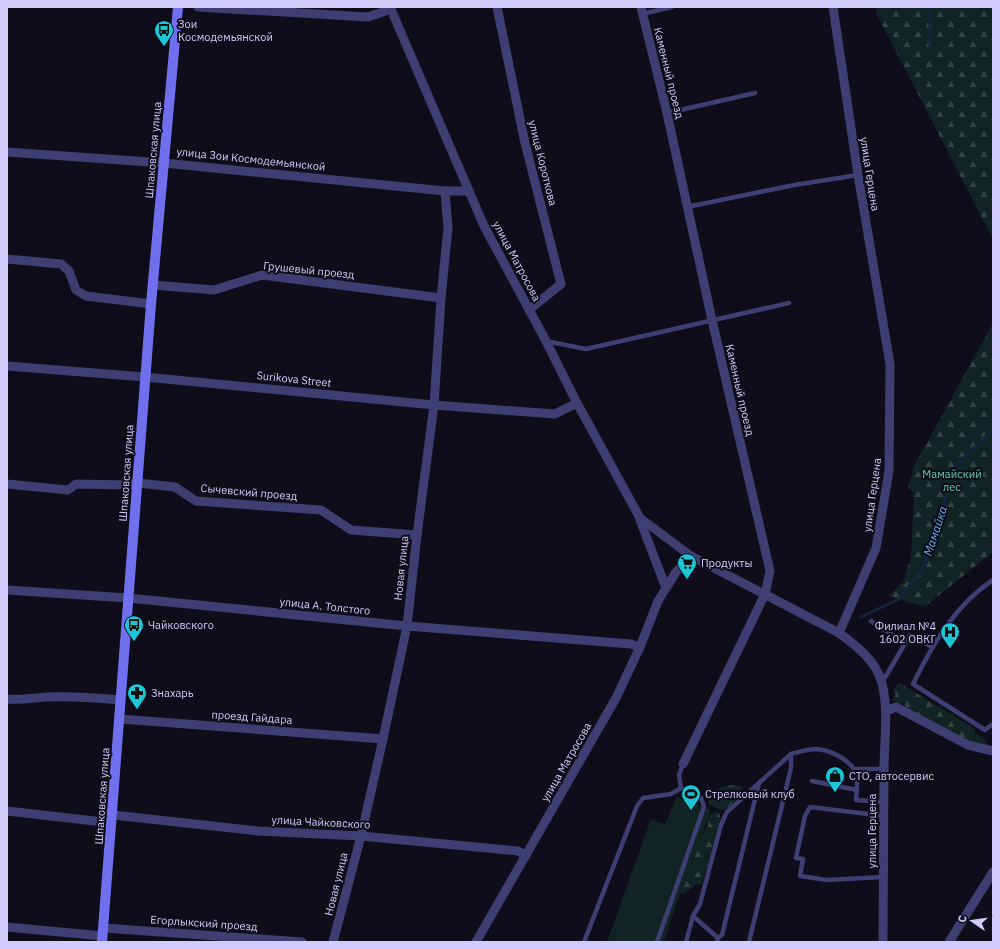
<svg xmlns="http://www.w3.org/2000/svg" width="1000" height="949" viewBox="0 0 1000 949" font-family="'IBM Plex Sans',sans-serif">
<defs>
<pattern id="forest-firs" width="22" height="20" patternUnits="userSpaceOnUse"><rect width="22" height="20" fill="#112322"/><path d="M5 1l3.5 6h-7zM16 11l3.5 6h-7z" fill="#334243"/></pattern>
</defs>
<rect width="100%" height="100%" fill="#0f0d1a"/>
<g fill="url(#forest-firs)">
<path d="M876 7H993V239L877 15Z"/>
<path d="M993 323V552L924 607 889 596 904 580 911 557 914 493 908 488 914 466Z"/>
<path d="M900 683 975 729V734L983 737 987 742 985 745 971 742 906 708 904 703 899 704 892 700 896 694 893 691 897 684Z"/>
<path d="M734 785 743 787C742 796 732 804 725 810 718 810 714 807 709 803 712 788 721 787 734 785Z"/>
<path d="M718 811 721 818 702 884H697L682 895 680 892 689 867 694 859V853L705 829 708 826V818L714 812Z"/>
</g>
<path fill="#112322" d="M677 796 711 810 677 902 664 942H607L651 819 665 824Z"/>
<g fill="none" stroke-linecap="round" stroke-linejoin="round">
<g stroke="#13253d" stroke-width="3">
<path d="M930 46V7"/>
<path d="M861 617 899 599 923 568 956 465 993 429"/>
</g>
<g stroke="#3e3e73" stroke-width="4.5">
<path d="M642 14 672 7"/>
<path d="M667 113 755 93"/>
<path d="M687 207 794 185 858 175"/>
<path d="M546 341 586 349 789 303"/>
<path d="M993 580C956 604 932 645 913 684L985 730 993 724"/>
<path d="M871 621 905 643"/>
<path d="M883 681 910 635 932 647"/>
<path d="M858 769 856 800 884 802"/>
<path d="M812 781 857 790"/>
<path d="M883 877 827 880 800 876 803 859 796 858 805 816 810 807 884 816"/>
<path d="M693 916 718 938 717 942"/>
<path d="M718 938 722 935 759 783"/>
<path d="M584 942 637 806 643 798 671 794 681 788"/>
<path d="M657 942 704 807 701 798 681 788 679 775 683 764"/>
<path d="M686 942 693 916 700 904 721 825 727 812 791 754C799 752 808 749 816 749 830 750 846 758 854 769H884"/>
<path d="M749 942 791 768V754"/>
</g>
<g stroke="#3e3e73" stroke-width="9">
<path d="M198 7 368 17 391 9"/>
<path d="M390 7 484 226 546 341 577 403 640 518 691 556 676 572 666 588"/>
<path d="M497 7 525 143 561 284 529 310"/>
<path d="M641 7 667 113 712 320 770 571 765 594 683 764"/>
<path d="M833 7 858 175 890 364 889 471 876 548 839 633C857 646 876 661 882 683 889 712 884 742 884 771 884 828 883 885 883 942"/>
<path d="M7 152 164 163 445 191H469"/>
<path d="M7 259 61 264 69 271 76 290 86 296 151 304"/>
<path d="M153 285 214 290 262 275 441 298"/>
<path d="M7 366 145 377 434 405 555 414 577 403"/>
<path d="M7 484 68 490 76 484 128 485 138 483 175 487 196 501 321 510 351 530 417 535"/>
<path d="M691 556 839 633"/>
<path d="M7 590 128 598 407 626 631 644 640 647"/>
<path d="M7 699C21 700 33 698 47 697 72 696 97 698 121 700"/>
<path d="M886 711 896 707 968 745 993 751"/>
<path d="M120 719 383 739"/>
<path d="M7 811 112 823"/>
<path d="M113 815 258 831 361 836 518 851 526 856"/>
<path d="M7 927 103 936"/>
<path d="M104 928 302 942"/>
<path d="M333 942 361 836 383 739 407 626 417 535 434 405 441 298 448 228 445 191"/>
<path d="M476 942 616 698 640 647 658 601 666 588 640 520"/>
<path d="M949 942 993 872"/>
</g>
<path stroke="#706fed" stroke-width="10" d="M102 942 151 304 178 7"/>
</g>
<defs>
<symbol id="bus-pin" viewBox="-11 -11 22 30"><path d="M0 17L-7.5 6A9.5 9.5 0 1 1 7.5 6Z" fill="#1bc7d6" stroke="#0f0d1a"/><path d="M-5-6H5V4H4V6H2V4H-2V6H-4V4H-5ZM-3.5-4V0h7V-4ZM-3.5 1.2v1.5H-2V1.2ZM2 1.2v1.5H3.5V1.2Z" fill="#111"/></symbol>
<symbol id="supermarket-pin" viewBox="-11 -11 22 30"><path d="M0 17L-7.5 6A9.5 9.5 0 1 1 7.5 6Z" fill="#1bc7d6" stroke="#0f0d1a"/><path d="M-6-5.5h2.5l.6 2H6L4.5 2H-2.5L-4.4-4H-6ZM-1.5 3.2a1.3 1.3 0 1 0 .1 0ZM3 3.2a1.3 1.3 0 1 0 .1 0Z" fill="#111"/></symbol>
<symbol id="hospital-pin" viewBox="-11 -11 22 30"><path d="M0 17L-7.5 6A9.5 9.5 0 1 1 7.5 6Z" fill="#1bc7d6" stroke="#0f0d1a"/><path d="M-5-5h3v3.5h4V-5h3V5h-3V1.5h-4V5h-3Z" fill="#111"/></symbol>
<symbol id="pharmacy-pin" viewBox="-11 -11 22 30"><path d="M0 17L-7.5 6A9.5 9.5 0 1 1 7.5 6Z" fill="#1bc7d6" stroke="#0f0d1a"/><path d="M-2-6h4v4h4v4h-4v4h-4v-4h-4v-4h4Z" fill="#111"/></symbol>
<symbol id="shop-pin" viewBox="-11 -11 22 30"><path d="M0 17L-7.5 6A9.5 9.5 0 1 1 7.5 6Z" fill="#1bc7d6" stroke="#0f0d1a"/><path d="M-5-2.5h2.3a2.7 3.5 0 0 1 5.4 0H5L5.5 6h-11ZM-1.5-2.5h3a1.5 2.3 0 0 0-3 0Z" fill="#111"/></symbol>
<symbol id="stadium-pin" viewBox="-11 -11 22 30"><path d="M0 17L-7.5 6A9.5 9.5 0 1 1 7.5 6Z" fill="#1bc7d6" stroke="#0f0d1a"/><path d="M0-5a6.5 5 0 1 0 0 10a6.5 5 0 1 0 0-10ZM-3.5-1.8h7v3.6h-7Z" fill="#111"/></symbol>
</defs>
<g fill-rule="evenodd">
<use href="#bus-pin" x="153" y="19" width="22" height="30"/>
<use href="#supermarket-pin" x="676" y="552" width="22" height="30"/>
<use href="#bus-pin" x="123" y="614" width="22" height="30"/>
<use href="#hospital-pin" x="939" y="621" width="22" height="30"/>
<use href="#pharmacy-pin" x="126" y="682" width="22" height="30"/>
<use href="#shop-pin" x="824" y="765" width="22" height="30"/>
<use href="#stadium-pin" x="680" y="783" width="22" height="30"/>
</g>
<g text-anchor="middle" dominant-baseline="central" stroke-width="4" stroke-linejoin="round" paint-order="stroke">
<g font-size="11" fill="#d1ccf9" stroke="#0f0d1a" text-anchor="start">
<text x="178" y="24">Зои<tspan x="178" dy="13">Космодемьянской</tspan></text>
<text x="701" y="563">Продукты</text>
<text x="148" y="625">Чайковского</text>
<text x="936" y="626" text-anchor="end">Филиал №4<tspan x="936" dy="13">1602 ОВКГ</tspan></text>
<text x="151" y="693">Знахарь</text>
<text x="849" y="776">СТО, автосервис</text>
<text x="705" y="794">Стрелковый клуб</text>
</g>
<g font-size="11" fill="#d1ccf9" stroke="#0f0d1a">
<text transform="translate(669 73) rotate(76)">Каменный проезд</text>
<text transform="translate(153 150) rotate(-85)">Шпаковская улица</text>
<text transform="translate(251 159) rotate(6)">улица Зои Космодемьянской</text>
<text transform="translate(543 163) rotate(76)">улица Короткова</text>
<text transform="translate(870 174) rotate(81)">улица Герцена</text>
<text transform="translate(517 261) rotate(62)">улица Матросова</text>
<text transform="translate(309 270) rotate(6)">Грушевый проезд</text>
<text transform="translate(294 379) rotate(6)">Surikova Street</text>
<text transform="translate(740 390) rotate(77)">Каменный проезд</text>
<text transform="translate(126 473) rotate(-86)">Шпаковская улица</text>
<text transform="translate(249 492) rotate(5)">Сычевский проезд</text>
<text transform="translate(872 495) rotate(-82)">улица Герцена</text>
<text transform="translate(401 568) rotate(-84)">Новая улица</text>
<text transform="translate(325 606) rotate(6)">улица А. Толстого</text>
<text transform="translate(252 717) rotate(4)">проезд Гайдара</text>
<text transform="translate(566 762) rotate(-60)">улица Матросова</text>
<text transform="translate(102 796) rotate(-86)">Шпаковская улица</text>
<text transform="translate(321 822) rotate(3)">улица Чайковского</text>
<text transform="translate(872 831) rotate(-90)">улица Герцена</text>
<text transform="translate(336 884) rotate(-76)">Новая улица</text>
<text transform="translate(204 923) rotate(4)">Егорлыкский проезд</text>
</g>
<g font-size="11" fill="#63ceb1" stroke="#0f0d1a">
<text x="952" y="474">Мамайский<tspan x="952" dy="13">лес</tspan></text>
</g>
<g font-size="12" font-style="italic" fill="#67b1ec" stroke="#0f0d1a">
<text transform="translate(935 531) rotate(-72)">Мамайка</text>
</g>
</g>
<rect width="1000" height="949" fill="none" stroke="#d1ccf9" stroke-width="16"/>
<g transform="translate(972 921) rotate(283)" stroke="#0f0d1a" stroke-width="3" paint-order="stroke">
<path d="M0-3L7 15L0 10L-7 15Z" fill="#d1ccf9"/>
<text y="-6" font-size="11" font-weight="bold" text-anchor="middle" fill="#d1ccf9">С</text>
</g>
</svg>
